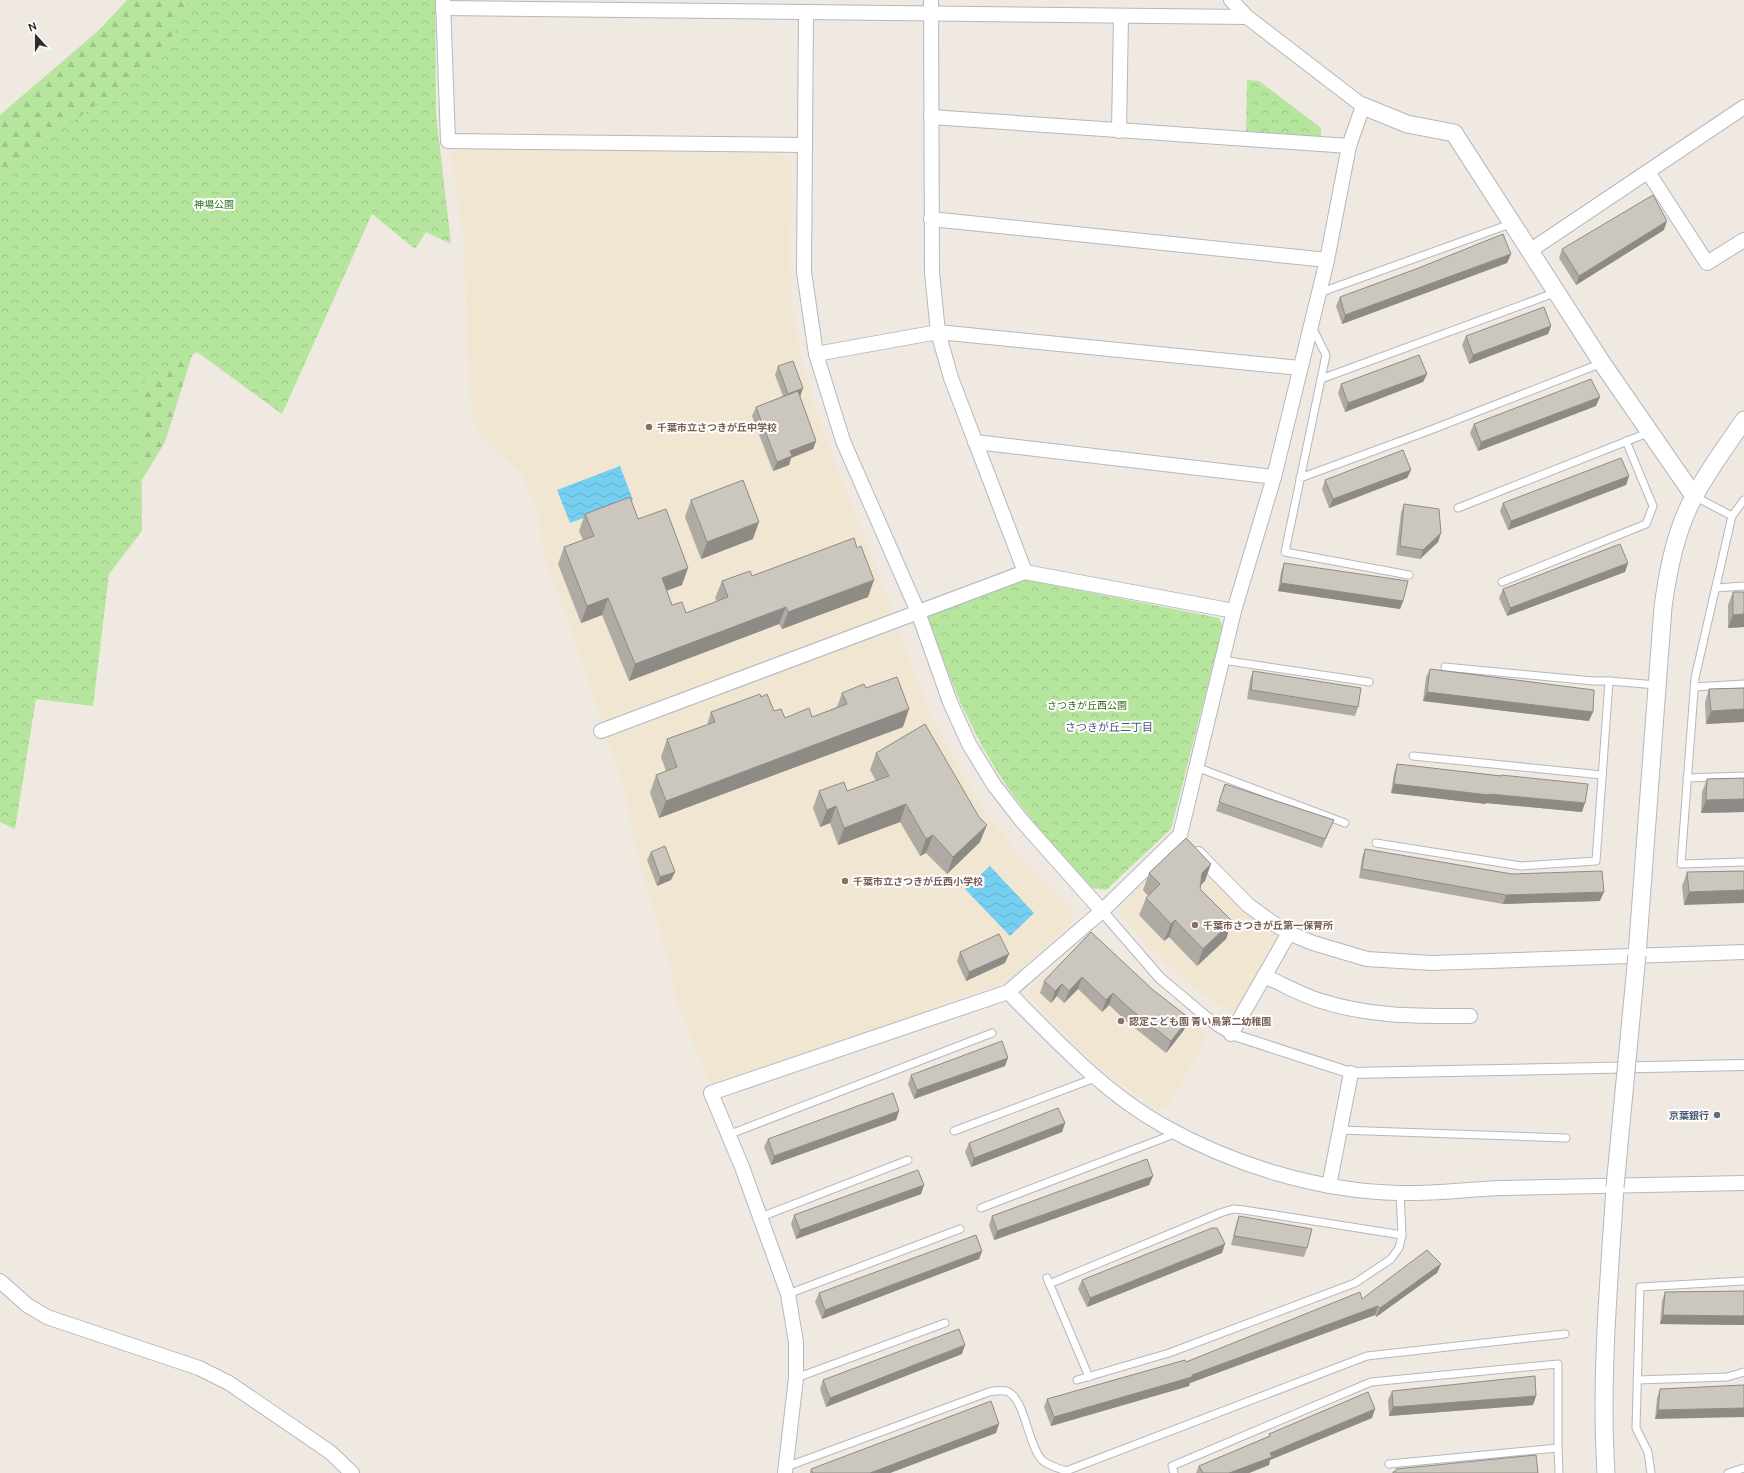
<svg xmlns="http://www.w3.org/2000/svg" width="1744" height="1473" viewBox="0 0 1744 1473" font-family="Ubuntu,'Noto Sans JP',sans-serif">
<defs>
<pattern id="forest-firs" width="22" height="20" patternUnits="userSpaceOnUse"><rect width="22" height="20" fill="#b6e59e"/><path d="M5 1l3.5 6h-7zM16 11l3.5 6h-7z" fill="#9dc588"/></pattern>
<pattern id="park-crowns" width="20" height="18" patternUnits="userSpaceOnUse"><rect width="20" height="18" fill="#b6e59e"/><path d="M2 6a3 3 0 1 1 6 0M12 15a3 3 0 1 1 6 0" fill="none" stroke="#9dc588"/></pattern>
<pattern id="water-waves" width="16" height="10" patternUnits="userSpaceOnUse"><rect width="16" height="10" fill="#75cff0"/><path d="M0 5q4-4 8 0t8 0" fill="none" stroke="#66b2ce"/></pattern>
</defs>
<rect width="100%" height="100%" fill="#efe9e1"/>
<g fill="#f0e6d1">
<path d="M459 148 781 153 791 163 790 267 793 305 800 355 818 417 892 609 890 615 607 722 602 719 545 558 538 514 522 474 482 437 472 417 467 347 465 250 451 154Z"/>
<path d="M890 627 898 630 931 714 960 771 986 813 1018 853 1072 909V922L1008 981 717 1087 709 1082 676 998 669 962 634 843 625 787 607 741 609 735Z"/>
<path d="M1184 851 1249 917 1274 933 1279 942 1240 1010 1232 1013 1200 992 1171 969 1146 945 1119 914 1120 905 1176 852Z"/>
<path d="M1085 938H1099L1145 987 1177 1013 1202 1030 1206 1039 1167 1107 1159 1110 1120 1083 1081 1051 1031 998 1029 989Z"/>
</g>
<path fill="url(#forest-firs)" d="M127 0H211L203 320 165 442 96 555 0 483V115L98 31Z"/>
<g fill="url(#park-crowns)">
<path d="M189 0H435L436 114 451 244 426 232 415 249 372 214 282 414 197 352 141 384 142 531 109 574 93 706 36 699 15 829 0 822V172L162 59Z"/>
<path d="M1247 80 1259 81 1321 128V137L1246 133Z"/>
<path d="M1022 579 1219 618 1223 626 1171 829 1106 890 1092 888 1039 829 1007 787 983 748 960 702 927 620 932 613Z"/>
</g>
<g fill="url(#water-waves)">
<path d="M620 466 633 500 570 523 557 490Z"/>
<path d="M990 866 1034 913 1010 936 965 889Z"/>
</g>
<g fill="none" stroke-linecap="round" stroke-linejoin="round">
<defs>
<g id="service">
<path d="M1319 293 1513 223"/>
<path d="M1312 327 1326 355 1285 552 1409 575"/>
<path d="M1321 379 1557 292"/>
<path d="M1300 478 1428 431 1602 363"/>
<path d="M1694 496 1732 516 1695 678 1681 864 1744 862"/>
<path d="M1458 508 1650 432"/>
<path d="M1732 516 1744 500"/>
<path d="M1502 582 1646 524 1653 506 1626 441"/>
<path d="M1716 588 1744 586"/>
<path d="M1222 660 1369 682"/>
<path d="M1445 667 1593 681H1609L1657 685"/>
<path d="M1694 687 1744 684"/>
<path d="M1413 756 1602 775"/>
<path d="M1196 767 1345 823"/>
<path d="M1687 778 1744 776"/>
<path d="M1376 843 1521 866 1596 861 1609 681"/>
<path d="M1340 1130 1566 1138"/>
<path d="M954 1131 1095 1078"/>
<path d="M728 1135 992 1033"/>
<path d="M981 1208 1177 1133"/>
<path d="M761 1217 908 1160"/>
<path d="M1047 1278 1089 1377"/>
<path d="M1049 1284 1220 1213 1233 1209 1244 1210 1402 1235"/>
<path d="M788 1294 960 1229"/>
<path d="M796 1378 945 1323"/>
<path d="M1077 1380 1169 1353 1355 1283 1391 1259 1399 1248 1402 1235 1400 1193"/>
<path d="M1637 1380 1727 1377 1744 1372"/>
<path d="M1389 1464 1558 1448"/>
<path d="M786 1467 989 1392C995 1391 1005 1389 1010 1393 1025 1403 1028 1443 1041 1459 1046 1465 1058 1468 1066 1471L1367 1356 1565 1334"/>
<path d="M1174 1473 1172 1466 1371 1382 1558 1364V1448L1559 1473"/>
<path d="M1651 1473 1648 1452 1636 1428 1640 1287 1744 1281"/>
<path d="M1728 1473 1744 1468"/>
</g>
<path id="pedestrian" d="M1102 911 1160 978 1217 1026 1231 1034 1351 1073 1744 1065"/>
<g id="minor">
<path d="M443 0 448 141 805 145"/>
<path d="M931 0 932 273 938 332 951 378 1025 572"/>
<path d="M443 8 1247 17"/>
<path d="M806 12 804 272 816 354 843 441 918 612 950 702 969 744 994 785 1022 821 1102 911"/>
<path d="M931 117 1349 146"/>
<path d="M1119 131 1121 16"/>
<path d="M1648 172 1707 263 1744 240"/>
<path d="M931 219 1327 260"/>
<path d="M1531 250 1744 107"/>
<path d="M816 354 938 332 1300 368"/>
<path d="M975 442 1274 477"/>
<path d="M601 731 1025 572 1234 611"/>
<path d="M1198 854 1248 905 1270 921 1289 933 1313 943 1367 959 1432 963 1744 952"/>
<path d="M1264 976C1283 984 1301 995 1321 1001 1371 1017 1418 1016 1470 1016"/>
<path d="M1008 992C1056 1040 1102 1091 1162 1125 1233 1165 1317 1191 1399 1193 1434 1194 1469 1189 1503 1188 1584 1187 1664 1185 1744 1183"/>
<path d="M1231 1034 1289 933"/>
<path d="M1329 1186 1351 1073"/>
<path d="M0 1281 27 1305 47 1317 199 1368 229 1383 330 1452 352 1473"/>
<path d="M785 1473 796 1378V1342L788 1294 742 1167 711 1093 1008 992 1102 911 1180 835 1234 611 1274 477 1327 260 1349 146 1363 106 1247 17 1231 0"/>
</g>
<g id="tertiary">
<path d="M1363 106 1407 124 1454 133 1602 363 1694 496"/>
<path d="M1637 955 1663 607C1668 570 1676 528 1695 495 1709 469 1727 445 1744 420"/>
<path d="M1606 1473C1600 1378 1609 1282 1615 1187"/>
</g>
</defs>
<use href="#service" stroke="#b4b7c1" stroke-width="9"/>
<use href="#pedestrian" stroke="#b4b7c1" stroke-width="12"/>
<use href="#minor" stroke="#b4b7c1" stroke-width="16"/>
<use href="#tertiary" stroke="#b4b7c1" stroke-width="19"/>
<use href="#service" stroke="#fff" stroke-width="7"/>
<use href="#pedestrian" stroke="#fff" stroke-width="10"/>
<use href="#minor" stroke="#fff" stroke-width="14"/>
<use href="#tertiary" stroke="#fff" stroke-width="17"/>
<defs>
<path id="tertiary-bridge" d="M1615 1187 1637 955"/>
</defs>
<use href="#tertiary-bridge" stroke="#b4b7c1" stroke-width="19" stroke-linecap="butt"/>
<use href="#tertiary-bridge" stroke="#fff" stroke-width="17"/>
</g>
<g fill="#afaba4">
<path d="M1664 230 1576 285 1559 258 1562 249Z"/>
<path d="M1511 254 1507 263 1342 324 1336 306 1340 297Z"/>
<path d="M1551 326 1548 334 1469 364 1462 345 1466 336Z"/>
<path d="M778 366 800 397 816 441 813 449 791 458 789 465 773 471 752 416 756 407 783 396 775 375Z"/>
<path d="M1427 374 1423 382 1345 412 1338 393 1341 384Z"/>
<path d="M1596 406 1478 451 1470 433 1474 424Z"/>
<path d="M1411 470 1407 478 1329 508 1322 489 1325 480Z"/>
<path d="M1629 476 1626 485 1508 530 1500 511 1503 503Z"/>
<path d="M691 500 753 539 701 559 685 517Z"/>
<path d="M1404 504 1441 533 1438 542 1420 559 1396 555 1401 513Z"/>
<path d="M585 514 638 519 682 585 666 591 672 605 686 613 717 601 715 598 722 581 752 576 868 597 782 629 779 624 629 681 602 615 581 623 558 564 564 547 583 540 579 531Z"/>
<path d="M1284 563 1403 601 1400 609 1278 591 1281 572Z"/>
<path d="M1628 563 1625 572 1507 616 1499 598 1503 589Z"/>
<path d="M1733 592H1744V627L1728 628V605Z"/>
<path d="M1430 669 1589 721 1423 701 1426 677Z"/>
<path d="M1253 671 1358 707 1355 716 1247 699 1250 680Z"/>
<path d="M866 688 903 727 659 818 650 793 656 775 666 771 661 757 667 739 707 725 711 712 774 711 785 718 812 717 837 707 842 693Z"/>
<path d="M1744 688V722L1706 724 1705 702 1709 689Z"/>
<path d="M876 753 980 842 947 874 926 853 920 856 900 822 838 845 830 823 820 827 813 808 819 791H847L876 781 870 770Z"/>
<path d="M1397 764 1501 776V775L1582 812 1486 803V804L1391 793 1394 773Z"/>
<path d="M1744 778V812L1701 813 1702 792 1707 779Z"/>
<path d="M1225 784 1330 829 1322 848 1216 811Z"/>
<path d="M1365 849 1600 901 1503 904 1359 878 1362 858Z"/>
<path d="M651 852 671 880 657 886 647 860Z"/>
<path d="M1744 871 1684 905 1682 886 1687 872Z"/>
<path d="M1149 873 1205 881 1201 885 1200 889 1232 921 1226 939 1197 966 1169 937 1164 941 1139 915 1146 898 1148 896 1143 890Z"/>
<path d="M1091 932 1184 1030 1166 1053 1126 1021 1109 1005 1102 1012 1078 989 1064 1003 1057 996 1051 1003 1040 993 1044 981Z"/>
<path d="M960 952 1005 963 966 981 957 961Z"/>
<path d="M1005 1066 914 1099 908 1084 911 1075Z"/>
<path d="M899 1111 896 1120 771 1165 764 1147 768 1139Z"/>
<path d="M1065 1123 1062 1132 971 1167 965 1152 969 1143Z"/>
<path d="M1153 1176 1149 1185 994 1240 989 1225 992 1216Z"/>
<path d="M924 1185 921 1194 796 1239 791 1224 794 1215Z"/>
<path d="M1239 1216 1307 1248 1304 1257 1231 1245 1236 1225Z"/>
<path d="M982 1251 979 1259 822 1319 815 1302 819 1293Z"/>
<path d="M1222 1253 1087 1307 1078 1289 1082 1280Z"/>
<path d="M1441 1264 1437 1273 1376 1317 1375 1315 1190 1383 1189 1386 1051 1426 1044 1407 1047 1399 1186 1362 1362 1299Z"/>
<path d="M1744 1291V1325L1660 1324 1662 1301 1665 1292Z"/>
<path d="M962 1354 826 1407 820 1389 823 1380Z"/>
<path d="M1744 1385 1655 1419 1657 1398 1660 1389Z"/>
<path d="M1392 1391 1536 1396 1533 1405 1389 1416 1388 1400Z"/>
<path d="M1372 1418 1270 1460 1269 1465 1249 1473H1196L1199 1466 1269 1436V1434Z"/>
<path d="M996 1433 890 1473H810L811 1469Z"/>
</g>
<g fill="#8e8b86">
<path d="M1667 221 1664 230 1576 285 1579 276Z"/>
<path d="M1511 254 1507 263 1342 324 1345 315Z"/>
<path d="M1551 326 1548 334 1469 364 1473 355Z"/>
<path d="M1427 374 1423 382 1345 412 1348 403Z"/>
<path d="M803 388 800 397 785 402 788 394Z"/>
<path d="M1600 397 1596 406 1478 451 1481 442Z"/>
<path d="M816 441 813 449 791 458 789 465 773 471 777 462 790 451Z"/>
<path d="M1411 470 1407 478 1329 508 1333 499Z"/>
<path d="M1629 476 1626 485 1508 530 1511 521Z"/>
<path d="M759 522 753 539 701 559 707 542Z"/>
<path d="M1441 533 1438 542 1420 559 1423 550Z"/>
<path d="M1628 563 1625 572 1507 616 1510 608Z"/>
<path d="M688 568 682 585 655 595 662 578Z"/>
<path d="M874 580 868 597 782 629 788 612Z"/>
<path d="M1281 583 1403 601 1400 609 1278 591Z"/>
<path d="M608 598 602 615 581 623 587 606Z"/>
<path d="M786 607 779 624 629 681 635 664Z"/>
<path d="M1744 614V627L1728 628 1733 615Z"/>
<path d="M1427 692 1593 712 1589 721 1423 701Z"/>
<path d="M909 709 903 727 659 818 666 801Z"/>
<path d="M1744 709V722L1706 724 1711 711Z"/>
<path d="M1394 784 1489 794 1585 803 1582 812 1486 803V804L1391 793Z"/>
<path d="M1744 799V812L1701 813 1706 800Z"/>
<path d="M906 804 900 822 838 845 844 828Z"/>
<path d="M836 806 830 823 820 827 827 810Z"/>
<path d="M987 825 980 842 947 874 953 857Z"/>
<path d="M933 835 926 853 920 856 926 839Z"/>
<path d="M1211 864 1205 881 1195 890 1202 873Z"/>
<path d="M675 872 671 880 657 886 660 877Z"/>
<path d="M1744 890V903L1684 905 1689 892Z"/>
<path d="M1604 892 1600 901 1503 904 1506 895Z"/>
<path d="M1175 920 1169 937 1164 941 1171 924Z"/>
<path d="M1232 921 1226 939 1197 966 1203 949Z"/>
<path d="M1009 954 1005 963 966 981 969 972Z"/>
<path d="M1082 977 1078 989 1064 1003 1069 991Z"/>
<path d="M1062 984 1057 996 1051 1003 1055 991Z"/>
<path d="M1113 993 1109 1005 1102 1012 1106 1000Z"/>
<path d="M1189 1018 1184 1030 1166 1053 1171 1041Z"/>
<path d="M1008 1058 1005 1066 914 1099 917 1090Z"/>
<path d="M899 1111 896 1120 771 1165 774 1156Z"/>
<path d="M1065 1123 1062 1132 971 1167 974 1158Z"/>
<path d="M1153 1176 1149 1185 994 1240 997 1231Z"/>
<path d="M924 1185 921 1194 796 1239 800 1230Z"/>
<path d="M1225 1244 1222 1253 1087 1307 1090 1298Z"/>
<path d="M982 1251 979 1259 822 1319 825 1310Z"/>
<path d="M1441 1264 1437 1273 1376 1317 1380 1308Z"/>
<path d="M1378 1306 1375 1315 1190 1383 1189 1386 1051 1426 1054 1417 1192 1375Z"/>
<path d="M1663 1315 1744 1316V1325L1660 1324Z"/>
<path d="M965 1345 962 1354 826 1407 830 1398Z"/>
<path d="M1536 1396 1533 1405 1389 1416 1393 1407Z"/>
<path d="M1744 1408V1417L1655 1419 1658 1410Z"/>
<path d="M1375 1409 1372 1418 1270 1460 1269 1465 1249 1473H1229L1270 1453Z"/>
<path d="M999 1424 996 1433 890 1473H870Z"/>
</g>
<g fill="#cbc7bf" stroke="#8e8b86">
<path d="M1653 195 1667 221 1579 276 1562 249Z"/>
<path d="M1503 234 1511 254 1345 315 1340 297 1416 269Z"/>
<path d="M1544 307 1551 326 1473 355 1466 336Z"/>
<path d="M1419 355 1427 374 1348 403 1341 384Z"/>
<path d="M793 361 803 388 788 394 778 366Z"/>
<path d="M1591 379 1600 397 1481 442 1474 424Z"/>
<path d="M798 391 816 441 790 451 792 456 777 462 756 407Z"/>
<path d="M1403 450 1411 470 1333 499 1325 480Z"/>
<path d="M1621 458 1629 476 1511 521 1503 503Z"/>
<path d="M743 480 759 522 707 542 691 500Z"/>
<path d="M630 497 638 519 666 509 688 568 662 578 672 605 682 602 686 613 728 597 722 581 750 571 752 576 854 538 857 548 861 546 874 580 788 612 786 607 635 664 608 598 587 606 564 547 594 536 585 514Z"/>
<path d="M1404 504 1439 509 1441 533 1423 550 1400 546Z"/>
<path d="M1620 544 1628 563 1510 608 1503 589Z"/>
<path d="M1284 563 1408 581 1403 601 1281 583Z"/>
<path d="M1733 592H1744V614L1733 615Z"/>
<path d="M1430 669 1594 690 1593 712 1427 692Z"/>
<path d="M1253 671 1361 688 1358 707 1251 690Z"/>
<path d="M897 677 909 709 666 801 656 775 677 767 667 739 715 722 711 712 760 694 761 697 767 694 774 711 781 709 785 718 809 708 812 717 847 704 842 693 864 684 866 688Z"/>
<path d="M1744 688V709L1711 711 1709 689Z"/>
<path d="M925 724 979 817 987 825 953 857 933 835 926 839 906 804 844 828 836 806 827 810 819 791 844 782 847 791 889 776 876 753Z"/>
<path d="M1397 764 1501 776V775L1588 784 1585 803 1489 794V795L1394 784Z"/>
<path d="M1744 778V799L1706 800 1707 779Z"/>
<path d="M1225 784 1334 820 1325 839 1219 802Z"/>
<path d="M1186 838 1211 864 1202 873 1200 889 1232 921 1203 949 1175 920 1171 924 1146 898 1160 884 1149 873Z"/>
<path d="M665 846 675 872 660 877 651 852Z"/>
<path d="M1365 849 1512 874 1602 871 1604 892 1506 895 1362 869Z"/>
<path d="M1744 871V890L1689 892 1687 872Z"/>
<path d="M1091 932 1152 989 1189 1018 1171 1041 1130 1009 1113 993 1106 1000 1082 977 1069 991 1062 984 1055 991 1044 981Z"/>
<path d="M999 934 1009 954 969 972 960 952Z"/>
<path d="M1002 1041 1008 1058 917 1090 911 1075Z"/>
<path d="M893 1093 899 1111 774 1156 768 1139Z"/>
<path d="M1058 1108 1065 1123 974 1158 969 1143Z"/>
<path d="M1147 1159 1153 1176 997 1231 992 1216Z"/>
<path d="M918 1170 924 1185 800 1230 794 1215Z"/>
<path d="M1239 1216 1312 1229 1307 1248 1234 1236Z"/>
<path d="M1212 1228H1217L1225 1244 1090 1298 1082 1280Z"/>
<path d="M976 1235 982 1251 825 1310 819 1293Z"/>
<path d="M1427 1250 1441 1264 1380 1308 1378 1306 1192 1375V1377L1054 1417 1047 1399 1185 1360 1186 1362 1360 1292 1362 1299Z"/>
<path d="M1744 1291V1316L1663 1315 1665 1292Z"/>
<path d="M959 1329 965 1345 830 1398 823 1380Z"/>
<path d="M1535 1376 1536 1396 1393 1407 1392 1391Z"/>
<path d="M1744 1385V1408L1658 1410 1660 1389Z"/>
<path d="M1368 1392 1375 1409 1270 1453 1272 1457 1229 1473H1203L1199 1466 1270 1436 1269 1434Z"/>
<path d="M991 1401 999 1424 870 1473H813L811 1469Z"/>
<path d="M1536 1455 1538 1473H1393V1472L1396 1471V1469Z"/>
</g>
<g fill="#8d6e63" stroke="#fff" stroke-width="1.5">
<circle cx="649" cy="427" r="4"/>
<circle cx="845" cy="881" r="4"/>
<circle cx="1195" cy="925" r="4"/>
<circle cx="1121" cy="1021" r="4"/>
</g>
<circle fill="#5c6f8a" stroke="#fff" stroke-width="1.5" cx="1717" cy="1115" r="4"/>
<g text-anchor="middle" dominant-baseline="central" stroke-width="4" stroke-linejoin="round" paint-order="stroke">
<g font-size="10" fill="#2c6e1b" stroke="#fff">
<text x="214" y="204">神場公園</text>
<text x="1087" y="705">さつきが丘西公園</text>
</g>
<g font-size="10" font-weight="bold" fill="#785e54" stroke="#fff" text-anchor="start">
<text x="657" y="427">千葉市立さつきが丘中学校</text>
<text x="853" y="881">千葉市立さつきが丘西小学校</text>
<text x="1203" y="925">千葉市さつきが丘第一保育所</text>
<text x="1129" y="1021">認定こども園 青い鳥第二幼稚園</text>
</g>
<g font-size="10" font-weight="bold" fill="#4e5e75" stroke="#fff" text-anchor="end">
<text x="1709" y="1115">京葉銀行</text>
</g>
<g font-size="11" fill="#4d5680" stroke="#fff">
<text x="1109" y="727">さつきが丘二丁目</text>
</g>
</g>
<g transform="translate(36 36) rotate(339)" stroke="#ffffff" stroke-width="3" paint-order="stroke">
<path d="M0-3L7 15L0 10L-7 15Z" fill="#2e2e2e"/>
<text y="-6" font-size="11" font-weight="bold" text-anchor="middle" fill="#2e2e2e">N</text>
</g>
</svg>
